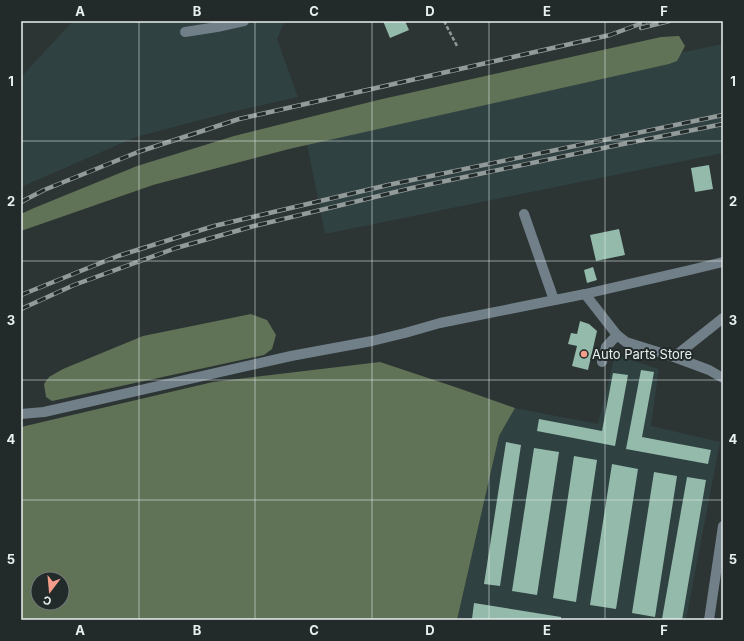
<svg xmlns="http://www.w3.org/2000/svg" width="744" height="641" viewBox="0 0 744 641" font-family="Inter,sans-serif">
<rect width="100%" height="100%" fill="#2c3434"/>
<g fill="#304142">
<path d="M73 21H285L277 39 298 97 227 113 136 137 21 187V77Z"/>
<path d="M723 44V153L325 234 304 129Z"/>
<path d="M615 355 659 369 651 426 720 442 686 620H457L499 436 515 408 598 424Z"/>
</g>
<g fill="#617357" fill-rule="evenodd">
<path d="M679 36 685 46 677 61 669 64 289 149 153 185 21 231V214L34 208 137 166 234 136 378 100 661 37Z"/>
<path d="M251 314 267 320 276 335 272 349 264 355 52 401 46 397 44 384 49 377 63 369 143 336Z"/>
<path d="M380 362 458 388 515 408 499 436 457 620H21V427L213 382ZM38 579H62V603H38Z"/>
</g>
<g fill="#93baaa">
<path d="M383 21H405L409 30 390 38Z"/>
<path d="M709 165 713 189 695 192 691 168Z"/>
<path d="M619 229 625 255 596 261 590 235Z"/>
<path d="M593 267 597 280 587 283 584 270Z"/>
<path d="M580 321 589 324 597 331 588 370 572 366 577 346 568 344 571 333 577 334Z"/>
<path d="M641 370 654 372 642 437 711 450 708 464 626 449Z"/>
<path d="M613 373 628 375 615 446 537 431 539 419 602 431Z"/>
<path d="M506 442 521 445 500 586 484 584Z"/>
<path d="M534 448 559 452 537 595 512 591Z"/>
<path d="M574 456 597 460 576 602 553 598Z"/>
<path d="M612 464 638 469 616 609 590 605Z"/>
<path d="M654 472 677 476 655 617 632 613Z"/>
<path d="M687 477 706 480 682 620H667L662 619Z"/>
<path d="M474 603 561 617V620H482L472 619Z"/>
</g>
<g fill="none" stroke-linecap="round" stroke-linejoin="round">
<path stroke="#929999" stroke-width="2.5" stroke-dasharray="4 2" stroke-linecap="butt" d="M444 21 457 46"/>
<g stroke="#717f88" stroke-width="10">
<path d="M185 32 217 27 244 21"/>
<path d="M524 214 554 300"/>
<path d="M585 294 617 335 626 342 674 357 709 370 723 378"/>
<path d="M674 357 723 318"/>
<path d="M602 362 606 347 617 335"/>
<path d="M21 414 44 412 291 356 372 341 405 333 440 323 585 294 690 270 723 262"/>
<path d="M709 620 723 526"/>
</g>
<defs>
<g id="rail">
<path d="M641 28 669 21"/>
<path d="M21 202 44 190 138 152 239 119 610 35 648 21"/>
<path d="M21 295 118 256 214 226 388 185 723 115"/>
<path d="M21 309 74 285 176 248 254 226 412 188 613 146 723 124"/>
</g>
</defs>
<use href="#rail" stroke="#939a9a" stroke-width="4.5"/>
<use href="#rail" stroke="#222a2a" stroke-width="3" stroke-dasharray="9" stroke-linecap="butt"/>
</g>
<path fill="none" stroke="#eaf0f0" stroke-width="1" stroke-opacity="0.55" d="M139 21V620M255 21V620M372 21V620M489 21V620M605 21V620M21 141H723M21 261H723M21 380H723M21 500H723"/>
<circle fill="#f49d8b" stroke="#222a2a" stroke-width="1.5" cx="584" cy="354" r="4"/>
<g text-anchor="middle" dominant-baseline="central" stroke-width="4" stroke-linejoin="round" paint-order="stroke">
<g font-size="13" fill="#eaf0f0" stroke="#222a2a" text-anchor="start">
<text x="592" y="354">Auto Parts Store</text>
</g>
</g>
<rect width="744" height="641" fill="none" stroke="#222a2a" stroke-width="44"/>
<g transform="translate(50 591) rotate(196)"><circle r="19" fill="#222a2a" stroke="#727979"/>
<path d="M0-3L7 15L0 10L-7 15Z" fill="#f49d8b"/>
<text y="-6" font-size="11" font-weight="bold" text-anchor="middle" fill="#eaf0f0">С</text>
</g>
<rect x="22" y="22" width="700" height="597" fill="none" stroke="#eaf0f0" stroke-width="1.5"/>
<g font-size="13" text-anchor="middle" font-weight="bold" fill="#eaf0f0">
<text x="80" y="16">A</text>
<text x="197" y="16">B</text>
<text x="314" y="16">C</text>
<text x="430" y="16">D</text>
<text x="547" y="16">E</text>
<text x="664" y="16">F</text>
<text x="11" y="86">1</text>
<text x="733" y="86">1</text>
<text x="11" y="206">2</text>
<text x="733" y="206">2</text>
<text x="11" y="325">3</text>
<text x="733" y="325">3</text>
<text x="11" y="444">4</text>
<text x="733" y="444">4</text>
<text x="11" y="564">5</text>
<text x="733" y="564">5</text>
<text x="80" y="635">A</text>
<text x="197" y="635">B</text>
<text x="314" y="635">C</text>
<text x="430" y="635">D</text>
<text x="547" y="635">E</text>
<text x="664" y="635">F</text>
</g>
</svg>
